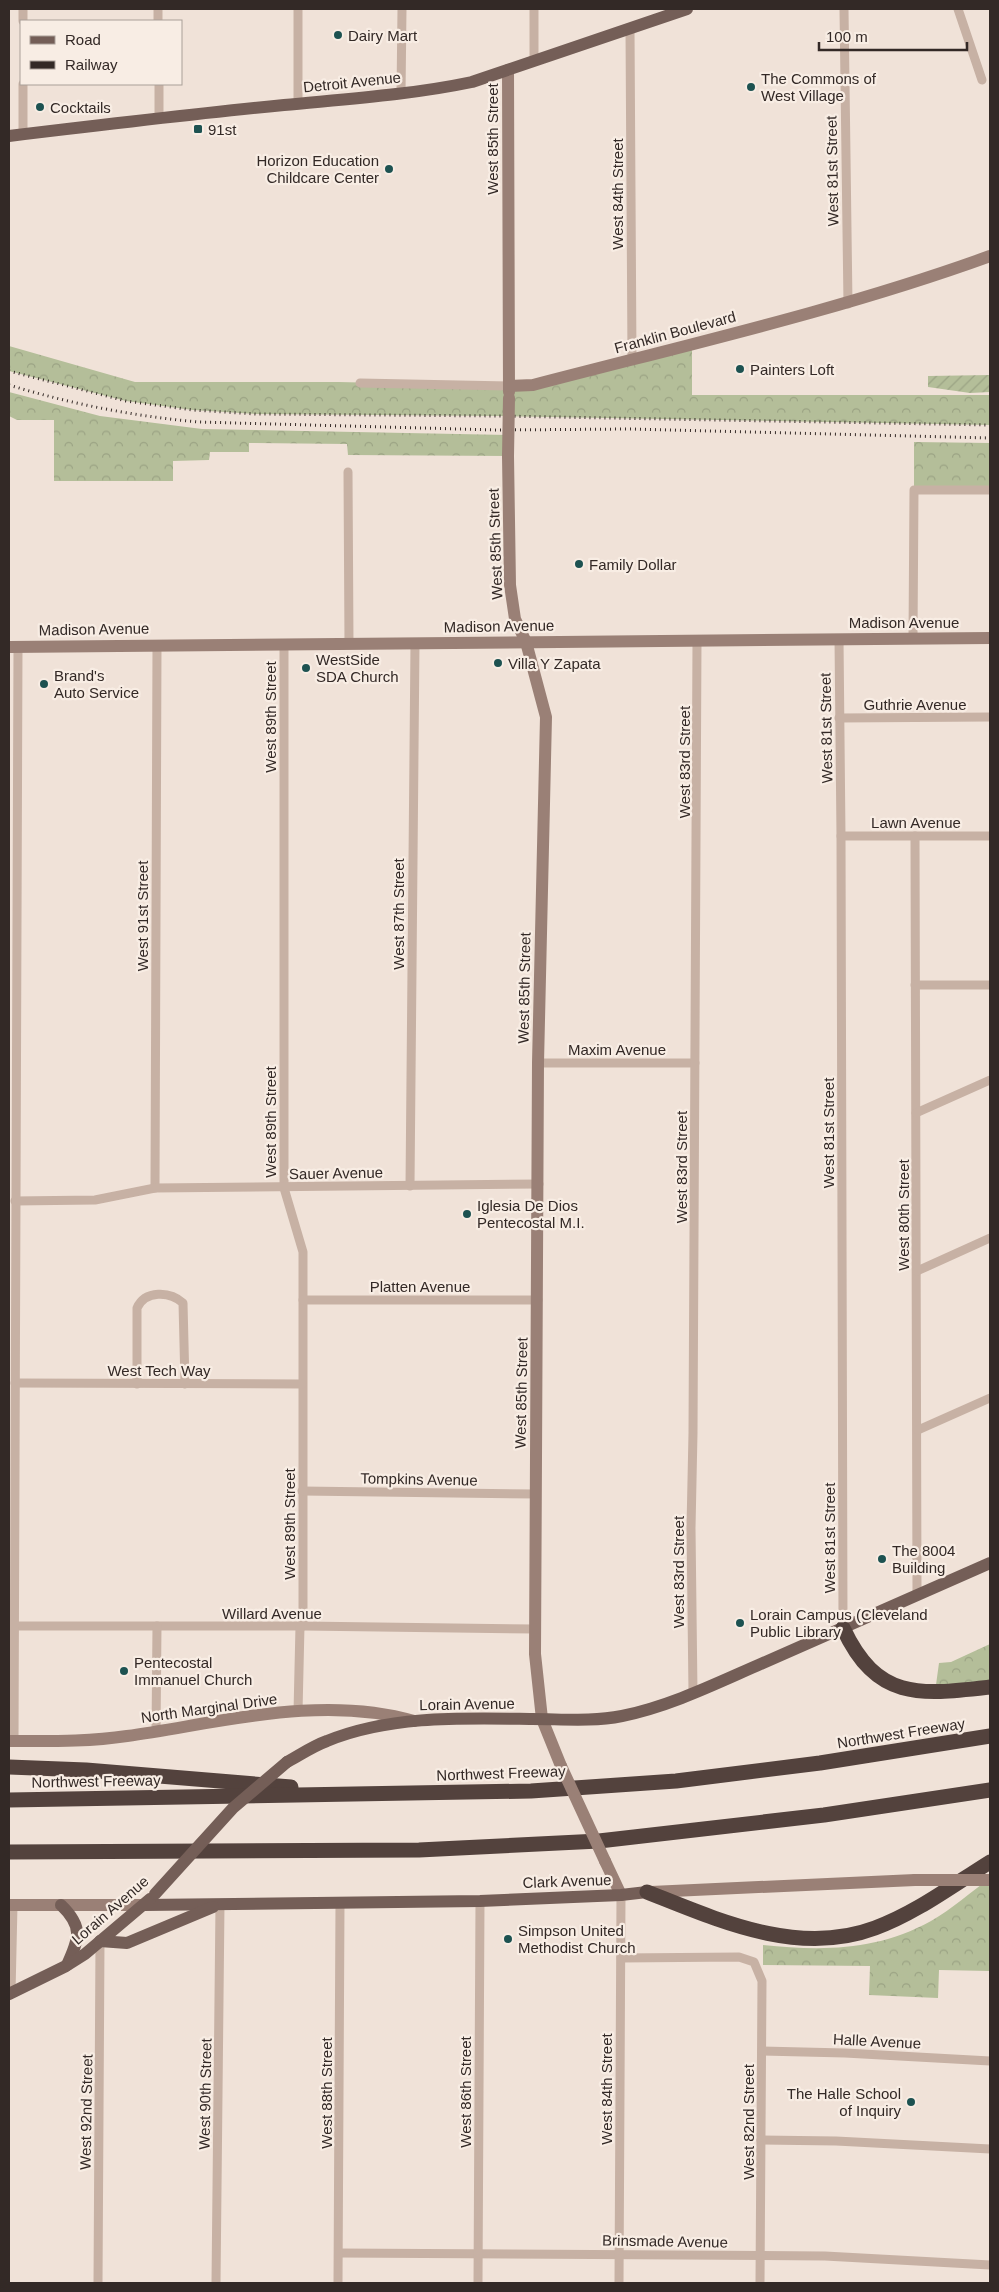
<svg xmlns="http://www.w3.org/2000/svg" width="999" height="2292" viewBox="0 0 999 2292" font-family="Helvetica,sans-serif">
<defs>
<pattern id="forest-crowns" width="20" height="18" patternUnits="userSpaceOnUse" patternTransform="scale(1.25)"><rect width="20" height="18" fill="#b4be99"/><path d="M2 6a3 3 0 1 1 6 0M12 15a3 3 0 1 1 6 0" fill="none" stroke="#9ba384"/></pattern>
<pattern id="garden-furrows" width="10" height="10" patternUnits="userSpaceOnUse" patternTransform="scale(1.25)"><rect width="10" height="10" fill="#b4be99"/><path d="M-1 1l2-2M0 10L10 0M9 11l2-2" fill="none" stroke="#9ba384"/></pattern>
</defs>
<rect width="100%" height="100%" fill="#f0e2d8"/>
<g fill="url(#forest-crowns)">
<path d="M692 344V395H990V425L500 416 256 414 193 410 126 401 9 371V346L135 382H339L509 386Z"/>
<path d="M9 392 100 416 202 429 508 435V456L348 455 347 444 249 443V452H210L209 460 173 461V481H54V420H17L9 416Z"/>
<path d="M914 442 990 443V490H914Z"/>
<path d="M990 1644V1687L935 1692 939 1663 951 1662Z"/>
<path d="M990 1878V1971L939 1970 938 1998 869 1995 870 1966 763 1965V1945C822 1951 877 1951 931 1921 952 1909 971 1892 990 1878Z"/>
</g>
<path fill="url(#garden-furrows)" d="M990 375V392L970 393 928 387V376Z"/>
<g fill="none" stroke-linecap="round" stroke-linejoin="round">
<g stroke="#c7b1a4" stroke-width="9">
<path d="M23 9V21"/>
<path d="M158 9V21"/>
<path d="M298 9V104"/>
<path d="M534 9V60"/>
<path d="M844 9 848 304"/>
<path d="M958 9 982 80"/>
<path d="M630 29 632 359"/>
<path d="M23 84V134"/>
<path d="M159 84V118"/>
<path d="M401 94 402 9"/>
<path d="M360 383 509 386"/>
<path d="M348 472 349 643"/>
<path d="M913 638 914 490H990"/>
<path d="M839 639 841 836 843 1628"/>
<path d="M284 645V1188L303 1252V1626"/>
<path d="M839 718 990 717"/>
<path d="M841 836H990"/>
<path d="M915 836 917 1594"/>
<path d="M915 985H990"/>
<path d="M538 1063H695"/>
<path d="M916 1113 990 1080"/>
<path d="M410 1186 415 643"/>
<path d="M155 1188 157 645"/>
<path d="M15 1201 95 1200 155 1188 539 1184"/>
<path d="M917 1271 990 1238"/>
<path d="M303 1300H538"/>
<path d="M15 1383 302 1384"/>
<path d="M137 1384V1308C145 1290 170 1291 183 1303L185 1384"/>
<path d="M918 1430 990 1398"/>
<path d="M302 1491 536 1494"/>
<path d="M9 1626H303L535 1629"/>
<path d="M693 1693 691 1528 693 1433 697 641"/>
<path d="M298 1712 300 1626"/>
<path d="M156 1731 157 1626"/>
<path d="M14 1741 18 647"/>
<path d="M621 1958 739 1957 754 1962 762 1981 760 2283"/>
<path d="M11 1993 13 1905"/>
<path d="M762 2051 845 2053 990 2061"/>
<path d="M761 2140 836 2141 990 2149"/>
<path d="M339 2253 825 2256 990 2265"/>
<path d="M98 2283 100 1941"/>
<path d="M216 2283 220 1904"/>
<path d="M338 2283 340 1903"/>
<path d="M478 2283 480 1901"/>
<path d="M619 2283 621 1895"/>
</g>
<g stroke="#9a8076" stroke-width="12">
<path d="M508 70 509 392"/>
<path d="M509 386 533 385C686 345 841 310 990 256"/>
<path d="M508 456 510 585 515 619 526 642 546 717 538 1063 535 1654 542 1719 561 1766"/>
<path d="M9 647 990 638"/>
<path d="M9 1741C48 1741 88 1742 127 1736 220 1723 321 1694 414 1721"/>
<path d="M605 1861 621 1895"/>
<path d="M651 1892 915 1880"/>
<path d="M9 1905H144"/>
</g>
<g stroke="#745e57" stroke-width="12">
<path d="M9 136C100 125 192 114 284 105 346 99 410 95 472 82L687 9"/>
<path d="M287 1762C300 1755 313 1746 327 1741 390 1715 464 1718 532 1719 562 1719 592 1722 622 1716 671 1706 717 1683 763 1663 839 1630 914 1596 990 1563"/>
<path d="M61 1905C84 1927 79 1939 67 1965"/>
<path d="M144 1905 480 1901 621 1895 647 1892"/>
<path d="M100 1941 127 1943 213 1907"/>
<path d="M9 1994 66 1966 85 1954 150 1899"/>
</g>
<g stroke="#53423d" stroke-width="15">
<path d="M843 1628C877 1701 920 1695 990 1687"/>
<path d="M9 1767 86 1770 291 1787"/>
<path d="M9 1800 531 1791 676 1781 820 1763 990 1736"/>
<path d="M9 1852 419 1850 599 1841 824 1815 990 1790"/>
<path d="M647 1892C718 1920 798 1957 875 1928 916 1913 953 1885 990 1862"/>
</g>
<g stroke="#332926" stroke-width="3" stroke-dasharray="1 4" stroke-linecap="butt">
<path d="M9 371 126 401 193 410 256 414 500 416 990 425"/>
<path d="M9 385C71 404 133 416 198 422L497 430 630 429 990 438"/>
</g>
<g stroke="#9a8076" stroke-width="12">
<path d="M508 456 509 398"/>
<path d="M561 1766 605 1861"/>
<path d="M915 1880H990"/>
</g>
<path stroke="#745e57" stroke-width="12" d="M155 1894 233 1808 287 1762"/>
</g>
<g fill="#1d5251" stroke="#f8ede4" stroke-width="2">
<circle cx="338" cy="35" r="5"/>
<circle cx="751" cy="87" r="5"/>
<circle cx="40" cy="107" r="5"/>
<rect x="193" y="124" width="10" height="10" rx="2.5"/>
<circle cx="389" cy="169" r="5"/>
<circle cx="740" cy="369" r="5"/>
<circle cx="579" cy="564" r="5"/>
<circle cx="498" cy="663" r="5"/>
<circle cx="306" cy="668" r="5"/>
<circle cx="44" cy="684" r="5"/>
<circle cx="467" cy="1214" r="5"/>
<circle cx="882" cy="1559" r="5"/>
<circle cx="740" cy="1623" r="5"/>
<circle cx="124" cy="1671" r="5"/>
<circle cx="508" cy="1939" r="5"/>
<circle cx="911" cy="2102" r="5"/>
</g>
<g text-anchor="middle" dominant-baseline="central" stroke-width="4.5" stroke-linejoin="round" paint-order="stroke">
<g font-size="15" fill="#332926" stroke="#f8ede4" text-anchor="start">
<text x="348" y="35">Dairy Mart</text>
<text x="761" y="78">The Commons of<tspan x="761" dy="17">West Village</tspan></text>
<text x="50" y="107">Cocktails</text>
<text x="208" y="129">91st</text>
<text x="379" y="160" text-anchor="end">Horizon Education<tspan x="379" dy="17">Childcare Center</tspan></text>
<text x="750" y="369">Painters Loft</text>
<text x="589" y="564">Family Dollar</text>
<text x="316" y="659">WestSide<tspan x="316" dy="17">SDA Church</tspan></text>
<text x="508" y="663">Villa Y Zapata</text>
<text x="54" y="675">Brand's<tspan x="54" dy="17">Auto Service</tspan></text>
<text x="477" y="1205">Iglesia De Dios<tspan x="477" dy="17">Pentecostal M.I.</tspan></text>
<text x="892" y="1550">The 8004<tspan x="892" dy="17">Building</tspan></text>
<text x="750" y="1614">Lorain Campus (Cleveland<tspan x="750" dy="17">Public Library</tspan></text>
<text x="134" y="1662">Pentecostal<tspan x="134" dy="17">Immanuel Church</tspan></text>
<text x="518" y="1930">Simpson United<tspan x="518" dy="17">Methodist Church</tspan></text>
<text x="901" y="2093" text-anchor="end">The Halle School<tspan x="901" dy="17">of Inquiry</tspan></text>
</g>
<g font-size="15" fill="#332926" stroke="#f8ede4">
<text transform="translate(352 82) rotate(-6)">Detroit Avenue</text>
<text transform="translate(492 139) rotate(-90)">West 85th Street</text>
<text transform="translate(832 171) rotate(-91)">West 81st Street</text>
<text transform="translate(617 194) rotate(-90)">West 84th Street</text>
<text transform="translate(675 332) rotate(-15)">Franklin Boulevard</text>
<text transform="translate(495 544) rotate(-92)">West 85th Street</text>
<text x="904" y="622">Madison Avenue</text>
<text transform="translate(499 626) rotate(-1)">Madison Avenue</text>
<text transform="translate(94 629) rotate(-1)">Madison Avenue</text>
<text x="915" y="704">Guthrie Avenue</text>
<text transform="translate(270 717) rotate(-90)">West 89th Street</text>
<text transform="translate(826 728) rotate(-91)">West 81st Street</text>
<text transform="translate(684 762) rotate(-90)">West 83rd Street</text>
<text x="916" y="822">Lawn Avenue</text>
<text transform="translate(398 914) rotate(-90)">West 87th Street</text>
<text transform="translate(142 916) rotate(-90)">West 91st Street</text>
<text transform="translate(524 988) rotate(-89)">West 85th Street</text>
<text x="617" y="1049">Maxim Avenue</text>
<text transform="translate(270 1122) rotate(-90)">West 89th Street</text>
<text transform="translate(828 1133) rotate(-90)">West 81st Street</text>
<text transform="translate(681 1167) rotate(-90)">West 83rd Street</text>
<text transform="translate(336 1173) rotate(-1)">Sauer Avenue</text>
<text transform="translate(903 1215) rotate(-90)">West 80th Street</text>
<text x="420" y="1286">Platten Avenue</text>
<text x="159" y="1370">West Tech Way</text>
<text transform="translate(521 1393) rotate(-89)">West 85th Street</text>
<text transform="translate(419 1479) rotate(1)">Tompkins Avenue</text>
<text transform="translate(289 1524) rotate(-90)">West 89th Street</text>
<text transform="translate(829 1538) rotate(-90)">West 81st Street</text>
<text transform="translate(678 1572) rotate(-90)">West 83rd Street</text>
<text x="272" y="1613">Willard Avenue</text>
<text transform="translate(467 1704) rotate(-1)">Lorain Avenue</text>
<text transform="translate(209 1708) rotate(-8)">North Marginal Drive</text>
<text transform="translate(901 1733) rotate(-9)">Northwest Freeway</text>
<text transform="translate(501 1773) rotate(-2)">Northwest Freeway</text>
<text transform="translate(96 1781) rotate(-1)">Northwest Freeway</text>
<text transform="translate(567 1881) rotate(-2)">Clark Avenue</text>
<text transform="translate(110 1910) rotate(-41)">Lorain Avenue</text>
<text transform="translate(877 2041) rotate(3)">Halle Avenue</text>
<text transform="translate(606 2089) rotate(-90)">West 84th Street</text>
<text transform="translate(465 2092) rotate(-90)">West 86th Street</text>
<text transform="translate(326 2093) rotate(-90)">West 88th Street</text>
<text transform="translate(205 2094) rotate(-89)">West 90th Street</text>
<text transform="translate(86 2112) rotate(-89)">West 92nd Street</text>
<text transform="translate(748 2122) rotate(-90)">West 82nd Street</text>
<text transform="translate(665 2241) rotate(1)">Brinsmade Avenue</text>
</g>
</g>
<rect width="999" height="2292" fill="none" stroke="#332926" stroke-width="20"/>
<rect x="20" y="20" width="162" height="65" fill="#f8ede4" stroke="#a99f98"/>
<rect x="30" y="36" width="25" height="8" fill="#745e57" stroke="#a99f98"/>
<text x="65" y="45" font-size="15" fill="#332926">Road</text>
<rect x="30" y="61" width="25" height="8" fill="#332926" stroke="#a99f98"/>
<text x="65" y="70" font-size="15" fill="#332926">Railway</text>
<path d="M819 42v8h148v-8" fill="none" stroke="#332926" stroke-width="2.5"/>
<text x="826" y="42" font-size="15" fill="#332926" stroke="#f8ede4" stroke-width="4" paint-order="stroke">100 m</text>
</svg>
